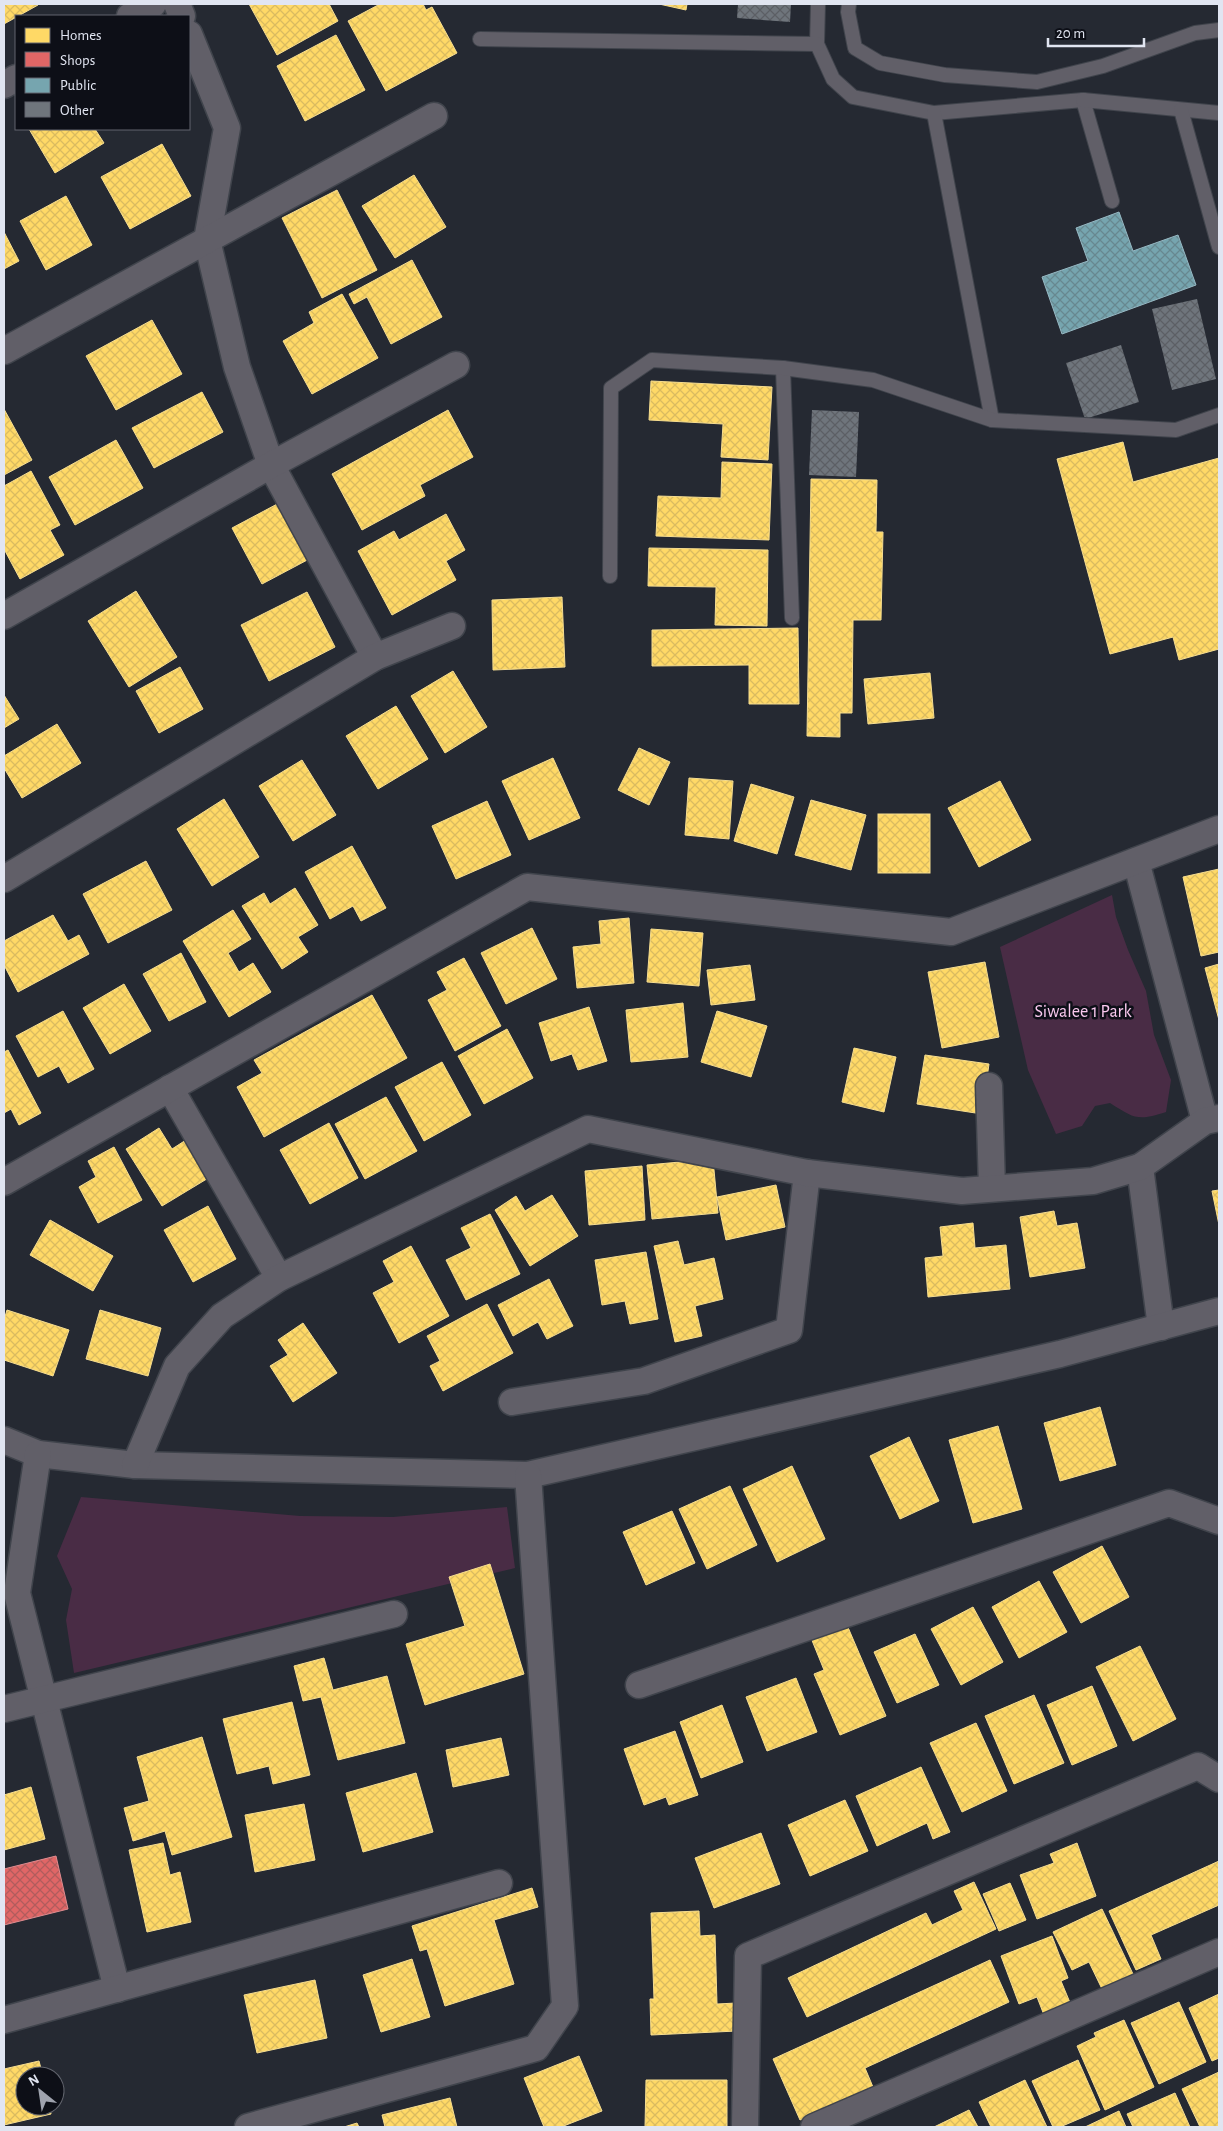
<svg xmlns="http://www.w3.org/2000/svg" width="1223" height="2131" viewBox="0 0 1223 2131" font-family="'Alegreya Sans',sans-serif">
<defs>
<pattern id="homes-cross-hatch" width="8" height="8" patternUnits="userSpaceOnUse" patternTransform="scale(1.25)"><rect width="8" height="8" fill="#ffd966"/><path d="M0 0l8 8M0 8l8-8" fill="none" stroke="#dabb60"/></pattern>
<pattern id="shops-cross-hatch" width="8" height="8" patternUnits="userSpaceOnUse" patternTransform="scale(1.25)"><rect width="8" height="8" fill="#e06666"/><path d="M0 0l8 8M0 8l8-8" fill="none" stroke="#b15c5d"/></pattern>
<pattern id="public-cross-hatch" width="8" height="8" patternUnits="userSpaceOnUse" patternTransform="scale(1.25)"><rect width="8" height="8" fill="#76a5af"/><path d="M0 0l8 8M0 8l8-8" fill="none" stroke="#678890"/></pattern>
<pattern id="building-cross-hatch" width="8" height="8" patternUnits="userSpaceOnUse" patternTransform="scale(1.25)"><rect width="8" height="8" fill="#6f757c"/><path d="M0 0l8 8M0 8l8-8" fill="none" stroke="#5c5f65"/></pattern>
</defs>
<rect width="100%" height="100%" fill="#252932"/>
<g fill="#492c45">
<path d="M1112 895 1116 917 1128 950 1146 991 1154 1035 1171 1080 1166 1112C1138 1121 1135 1119 1110 1103L1095 1106 1082 1126 1056 1134 1028 1070 1000 947Z"/>
<path d="M81 1497 300 1516 393 1517 507 1507 515 1568 74 1673 66 1620 72 1589 57 1556Z"/>
</g>
<g fill="url(#homes-cross-hatch)" stroke="#f6dd90">
<path d="M4 4H38V5L4 24Z"/>
<path d="M249 4H329L338 21 277 55Z"/>
<path d="M380 4H423L426 10 432 7 457 53 386 91 348 21Z"/>
<path d="M659 4H687L686 10Z"/>
<path d="M336 35 365 90 305 121 277 66Z"/>
<path d="M29 129H95L104 143 55 173Z"/>
<path d="M162 144 191 196 130 229 101 177Z"/>
<path d="M414 175 446 227 395 258 362 206Z"/>
<path d="M337 190 377 270 322 298 282 218Z"/>
<path d="M66 196 92 245 46 270 20 221Z"/>
<path d="M4 232 19 261 4 269Z"/>
<path d="M412 260 442 317 391 344 367 297 354 304 349 294Z"/>
<path d="M342 294 378 358 312 394 283 341 314 323 309 312Z"/>
<path d="M152 320 182 374 116 410 86 356Z"/>
<path d="M651 381 772 387 768 460 721 457 723 424 649 420Z"/>
<path d="M202 392 223 432 154 468 132 428Z"/>
<path d="M4 409 32 460 4 475Z"/>
<path d="M448 410 473 457 420 485 425 496 362 530 332 474Z"/>
<path d="M116 440 143 488 75 525 49 477Z"/>
<path d="M1123 442 1133 482 1219 458V649L1179 660 1173 637 1110 654 1057 459Z"/>
<path d="M722 462 772 464 769 540 656 536 658 496 721 498Z"/>
<path d="M31 471 60 525 50 530 64 555 20 579 4 549V486Z"/>
<path d="M811 479 877 480 876 532H883L881 620H853L852 713H840V737L807 736Z"/>
<path d="M281 502 311 558 262 584 232 528Z"/>
<path d="M446 514 465 550 446 561 456 580 392 615 358 551 394 531 399 540Z"/>
<path d="M649 548 768 550 767 626 715 625 716 587 648 586Z"/>
<path d="M136 591 177 657 129 687 88 621Z"/>
<path d="M307 592 335 647 269 681 241 625Z"/>
<path d="M562 597 565 667 493 670 492 600Z"/>
<path d="M798 628 799 704H749V665L652 666V630Z"/>
<path d="M180 667 203 709 159 733 136 691Z"/>
<path d="M453 671 487 727 445 753 411 696Z"/>
<path d="M930 673 934 718 868 724 864 679Z"/>
<path d="M4 695 19 719 4 728Z"/>
<path d="M396 706 428 759 378 789 346 736Z"/>
<path d="M57 724 81 763 22 798 4 768V756Z"/>
<path d="M639 748 670 762 649 805 618 790Z"/>
<path d="M553 758 580 818 529 840 502 781Z"/>
<path d="M302 760 336 815 293 841 259 786Z"/>
<path d="M689 778 733 781 729 839 685 835Z"/>
<path d="M1000 781 1031 840 979 867 948 808Z"/>
<path d="M751 784 794 797 777 854 734 841Z"/>
<path d="M224 799 259 857 212 886 177 829Z"/>
<path d="M811 800 866 815 851 870 795 855Z"/>
<path d="M487 801 511 855 456 879 432 826Z"/>
<rect x="878" y="814" width="52" height="59"/>
<path d="M352 846 386 908 361 921 353 906 330 919 305 872Z"/>
<path d="M146 861 172 910 108 943 83 894Z"/>
<path d="M1219 869V952L1201 956 1183 877Z"/>
<path d="M295 888 318 925 298 937 308 952 282 969 242 906 264 893 270 904Z"/>
<path d="M233 910 251 939 228 953 239 972 253 963 271 992 229 1017 183 941Z"/>
<path d="M53 915 68 941 79 935 89 954 18 992 4 965V941Z"/>
<path d="M629 918 634 983 577 988 573 947 601 944 599 921Z"/>
<path d="M532 928 557 979 506 1004 481 953Z"/>
<path d="M651 929 703 933 699 986 647 982Z"/>
<path d="M181 953 206 1002 169 1021 143 974Z"/>
<path d="M464 958 501 1026 455 1051 428 1000 447 990 437 972Z"/>
<path d="M985 962 999 1037 942 1048 928 972Z"/>
<path d="M1219 964V1020L1205 968Z"/>
<path d="M750 965 755 1000 711 1005 707 970Z"/>
<path d="M124 984 151 1031 110 1054 83 1008Z"/>
<path d="M372 995 407 1058 264 1137 237 1087 262 1073 254 1060Z"/>
<path d="M683 1003 688 1057 631 1062 626 1010Z"/>
<path d="M589 1007 607 1061 578 1070 572 1054 551 1061 539 1023Z"/>
<path d="M63 1011 94 1069 68 1083 59 1066 38 1077 16 1036Z"/>
<path d="M717 1011 767 1026 751 1077 701 1062Z"/>
<path d="M507 1029 533 1078 484 1104 458 1056Z"/>
<path d="M854 1048 896 1057 884 1112 842 1102Z"/>
<path d="M8 1050 41 1113 19 1125 11 1109 4 1113V1052Z"/>
<path d="M925 1055 989 1064 982 1114 917 1104Z"/>
<path d="M442 1062 471 1115 424 1141 395 1087Z"/>
<path d="M386 1097 417 1151 365 1179 335 1124Z"/>
<path d="M329 1123 358 1178 310 1204 280 1150Z"/>
<path d="M159 1128 172 1149 186 1140 210 1177 162 1206 126 1149Z"/>
<path d="M114 1147 142 1200 98 1223 79 1187 96 1177 88 1161Z"/>
<path d="M713 1159 718 1213 652 1219 647 1165Z"/>
<path d="M642 1166 645 1220 589 1225 585 1171Z"/>
<path d="M776 1185 785 1227 726 1240 717 1197Z"/>
<path d="M1219 1190V1225L1212 1191Z"/>
<path d="M552 1195 578 1236 530 1266 495 1210 516 1196 525 1211Z"/>
<path d="M208 1206 236 1259 193 1282 164 1230Z"/>
<path d="M1054 1211 1057 1226 1077 1223 1085 1268 1030 1277 1020 1217Z"/>
<path d="M490 1214 520 1274 466 1300 446 1260 471 1248 461 1228Z"/>
<path d="M50 1220 113 1256 93 1291 30 1255Z"/>
<path d="M973 1223 975 1248 1006 1245 1010 1289 928 1297 925 1258 943 1256 940 1227Z"/>
<path d="M678 1241 684 1265 714 1258 723 1299 695 1306 702 1336 675 1342 654 1246Z"/>
<path d="M411 1246 449 1316 399 1343 373 1293 394 1282 383 1261Z"/>
<path d="M646 1252 658 1319 630 1324 625 1301 602 1305 595 1260Z"/>
<path d="M549 1279 573 1326 547 1339 538 1322 513 1336 498 1305Z"/>
<path d="M487 1304 513 1353 443 1391 430 1366 440 1361 427 1336Z"/>
<path d="M7 1310 69 1330 53 1376 4 1360V1320Z"/>
<path d="M100 1310 161 1328 148 1376 86 1359Z"/>
<path d="M303 1323 337 1373 293 1402 270 1366 288 1355 278 1340Z"/>
<path d="M1100 1407 1116 1465 1060 1481 1044 1423Z"/>
<path d="M998 1426 1022 1509 973 1523 949 1440Z"/>
<path d="M909 1437 939 1501 900 1519 870 1456Z"/>
<path d="M792 1466 825 1539 777 1562 743 1489Z"/>
<path d="M730 1486 757 1545 707 1569 679 1509Z"/>
<path d="M672 1511 695 1563 646 1585 623 1532Z"/>
<path d="M1102 1546 1129 1597 1081 1623 1053 1572Z"/>
<path d="M490 1564 524 1674 425 1705 406 1644 465 1626 449 1577Z"/>
<path d="M1039 1581 1067 1632 1019 1658 992 1607Z"/>
<path d="M973 1607 1003 1662 961 1685 931 1629Z"/>
<path d="M844 1618 886 1716 840 1735 814 1674 824 1670 809 1633Z"/>
<path d="M915 1634 939 1685 897 1703 874 1652Z"/>
<path d="M1140 1646 1176 1719 1133 1741 1096 1667Z"/>
<path d="M324 1658 333 1690 387 1676 405 1743 338 1760 321 1697 303 1701 294 1666Z"/>
<path d="M796 1678 817 1732 767 1751 746 1697Z"/>
<path d="M1092 1686 1117 1746 1072 1765 1047 1705Z"/>
<path d="M1034 1695 1064 1763 1014 1784 985 1716Z"/>
<path d="M292 1702 310 1775 273 1784 269 1766 237 1774 223 1719Z"/>
<path d="M722 1705 743 1762 701 1778 680 1722Z"/>
<path d="M976 1723 1007 1791 962 1812 930 1743Z"/>
<path d="M675 1731 698 1795 669 1805 666 1797 644 1805 624 1749Z"/>
<path d="M202 1737 232 1837 172 1855 165 1831 133 1841 124 1808 149 1801 137 1757Z"/>
<path d="M501 1738 509 1775 453 1787 446 1750Z"/>
<path d="M921 1767 950 1832 933 1839 927 1823 877 1846 856 1796Z"/>
<path d="M416 1773 433 1832 363 1852 346 1793Z"/>
<path d="M31 1787 45 1839 4 1850V1795Z"/>
<path d="M845 1800 868 1851 810 1876 788 1825Z"/>
<path d="M304 1804 315 1860 255 1872 245 1815Z"/>
<path d="M761 1833 780 1884 714 1908 695 1858Z"/>
<path d="M163 1843 170 1875 180 1872 191 1922 147 1932 129 1850Z"/>
<path d="M1077 1843 1096 1896 1037 1919 1020 1875 1054 1863 1050 1854Z"/>
<path d="M1219 1861V1905L1151 1935 1161 1959 1136 1970 1109 1911Z"/>
<path d="M974 1882 996 1929 807 2017 788 1978 926 1913 932 1925 963 1910 954 1891Z"/>
<path d="M1010 1883 1026 1920 999 1931 983 1894Z"/>
<path d="M532 1888 538 1907 494 1920 514 1984 445 2006 427 1949 420 1951 412 1926Z"/>
<path d="M1102 1909 1133 1974 1102 1989 1089 1962 1072 1970 1053 1932Z"/>
<path d="M699 1911 700 1936 715 1935 717 2004 736 2003 737 2031 651 2035 650 1999H654L651 1913Z"/>
<path d="M1052 1936 1068 1978 1061 1981 1071 2005 1044 2015 1037 1997 1019 2004 1001 1956Z"/>
<path d="M412 1959 430 2017 381 2032 363 1975Z"/>
<path d="M990 1960 1009 2002 865 2068 873 2087 800 2120 773 2059Z"/>
<path d="M315 1980 327 2038 257 2053 244 1995Z"/>
<path d="M1219 1994V2058L1212 2061 1189 2008Z"/>
<path d="M1179 2002 1206 2062 1159 2084 1131 2023Z"/>
<path d="M1124 2020 1154 2087 1105 2110 1077 2046 1096 2037 1094 2033Z"/>
<path d="M579 2056 602 2111 561 2127H544L524 2078Z"/>
<path d="M1078 2060 1100 2110 1060 2127H1053L1032 2081Z"/>
<path d="M39 2061 43 2076H25V2106H50L51 2114 4 2125V2069Z"/>
<path d="M1219 2072V2127H1200L1182 2089Z"/>
<path d="M646 2080H727V2127H645Z"/>
<path d="M1025 2080 1047 2127H991L979 2102Z"/>
<path d="M1175 2093 1190 2127H1133L1127 2114Z"/>
<path d="M450 2098 457 2127H385L382 2115Z"/>
<path d="M969 2110 978 2127H934Z"/>
<path d="M1119 2111 1126 2127H1085Z"/>
<path d="M357 2123 359 2127H344Z"/>
</g>
<path fill="url(#shops-cross-hatch)" stroke="#e08c90" d="M56 1856 68 1909 4 1925V1869Z"/>
<path fill="url(#public-cross-hatch)" stroke="#96b8c3" d="M1119 212 1133 251 1178 235 1196 285 1062 334 1042 277 1088 261 1076 228Z"/>
<g fill="url(#building-cross-hatch)">
<path d="M738 4H791L790 22 737 18Z"/>
<path d="M1197 299 1216 379 1172 390 1152 309Z"/>
<path d="M1121 345 1139 402 1085 419 1066 363Z"/>
<path d="M812 410 859 412 856 477 809 475Z"/>
</g>
<g fill="none" stroke-linecap="round" stroke-linejoin="round">
<defs>
<g id="lane">
<path d="M818 4 817 44 833 79 853 97 934 113 1083 100 1112 201"/>
<path d="M849 4 848 12 855 48 880 63 945 75 1037 82 1103 66 1195 33 1219 30"/>
<path d="M480 39 817 44"/>
<path d="M1083 100 1219 113"/>
<path d="M1181 110 1219 247"/>
<path d="M934 113 992 420"/>
<path d="M783 368 792 618"/>
<path d="M610 576 611 388 652 360 783 368 873 380 992 420 1176 430 1219 415"/>
</g>
<g id="street">
<path d="M177 4 182 16"/>
<path d="M130 16 153 4"/>
<path d="M189 34 227 128 207 240 237 367 271 465 375 657"/>
<path d="M4 85 16 78"/>
<path d="M4 351 434 116"/>
<path d="M4 616 271 465 456 365"/>
<path d="M1136 861 1205 1121"/>
<path d="M4 879 375 657 452 626"/>
<path d="M989 1086 992 1188"/>
<path d="M170 1088 279 1278"/>
<path d="M1140 1167 1161 1327"/>
<path d="M4 1182 527 887 951 932 1219 829"/>
<path d="M512 1402 644 1381 789 1330 807 1173"/>
<path d="M4 1440 38 1454 135 1465 528 1475 1060 1354 1219 1311"/>
<path d="M38 1454 17 1593 117 1989"/>
<path d="M135 1465 177 1366 222 1316 279 1278 588 1129 807 1173 962 1191 1093 1181 1140 1167 1205 1121 1219 1118"/>
<path d="M639 1685 1169 1503 1219 1521"/>
<path d="M4 1709 394 1614"/>
<path d="M4 2020 499 1883"/>
<path d="M248 2127 536 2048 565 2006 528 1475"/>
<path d="M745 2127 748 1956 1198 1766 1219 1779"/>
<path d="M814 2127 1219 1952"/>
</g>
</defs>
<use href="#lane" stroke="#40444c" stroke-width="16"/>
<use href="#street" stroke="#40444c" stroke-width="29"/>
<use href="#lane" stroke="#615f68" stroke-width="14"/>
<use href="#street" stroke="#615f68" stroke-width="26"/>
</g>
<g text-anchor="middle" dominant-baseline="central" stroke-width="5" stroke-linejoin="round" paint-order="stroke">
<g font-size="18" fill="#fac9ef" stroke="#0d0f17">
<text x="1083" y="1012">Siwalee 1 Park</text>
</g>
</g>
<rect width="1223" height="2131" fill="none" stroke="#e1e5f1" stroke-width="10"/>
<rect x="15" y="15" width="175" height="115" fill="#0d0f17" stroke="#62656e"/>
<rect x="25" y="28" width="25" height="15" fill="#ffd966" stroke="#62656e"/>
<text x="60" y="40" font-size="15" fill="#e1e5f1">Homes</text>
<rect x="25" y="52" width="25" height="15" fill="#e06666" stroke="#62656e"/>
<text x="60" y="65" font-size="15" fill="#e1e5f1">Shops</text>
<rect x="25" y="78" width="25" height="15" fill="#76a5af" stroke="#62656e"/>
<text x="60" y="90" font-size="15" fill="#e1e5f1">Public</text>
<rect x="25" y="102" width="25" height="15" fill="#6f757c" stroke="#62656e"/>
<text x="60" y="115" font-size="15" fill="#e1e5f1">Other</text>
<g transform="translate(40 2091) rotate(330)"><circle r="24" fill="#0d0f17" stroke="#62656e"/>
<path d="M0-4L9 19L0 12L-9 19Z" fill="#9fa3ae"/>
<text y="-8" font-size="14" font-weight="bold" text-anchor="middle" fill="#e1e5f1">N</text>
</g>
<path d="M1048 38v8h96v-8" fill="none" stroke="#e1e5f1" stroke-width="2.5"/>
<text x="1056" y="38" font-size="15" fill="#e1e5f1" stroke="#0d0f17" stroke-width="4" paint-order="stroke">20 m</text>
</svg>
